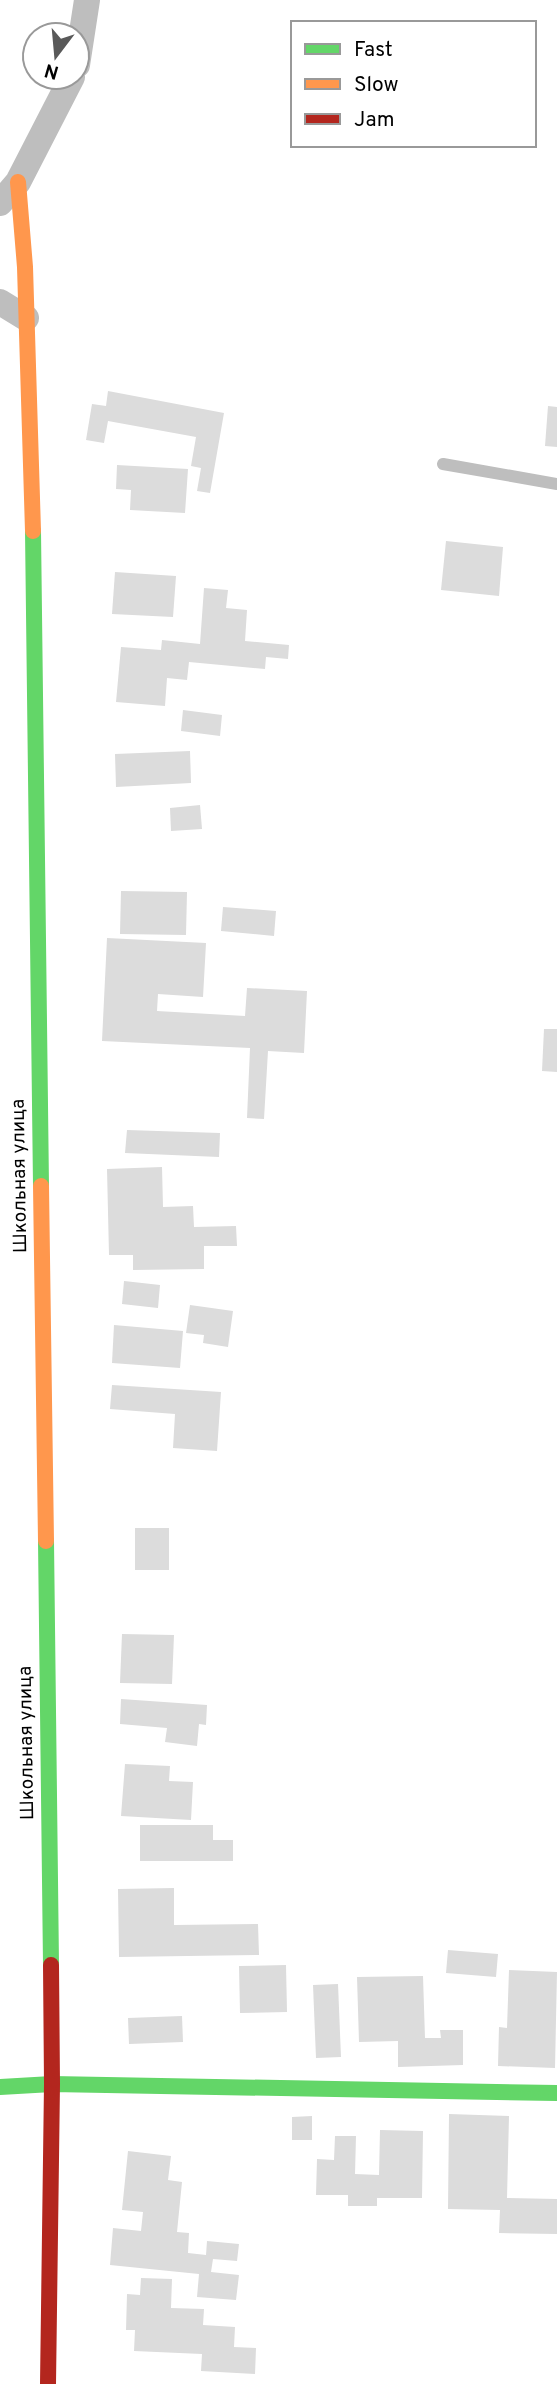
<svg xmlns="http://www.w3.org/2000/svg" width="557" height="2384" viewBox="0 0 557 2384" font-family="Overpass,sans-serif">
<rect width="100%" height="100%" fill="#fff"/>
<g fill="#dcdcdc">
<path d="M108 391 224 413 210 493 197 491 201 468 191 466 196 437 108 421 104 443 86 440 92 404 106 406Z"/>
<path d="M548 406 557 407V447L545 446Z"/>
<path d="M117 465 188 469 185 513 130 510 131 490 116 489Z"/>
<path d="M446 541 503 547 499 596 441 590Z"/>
<path d="M115 572 176 576 173 617 112 614Z"/>
<path d="M204 588 228 590 226 608 247 610 245 641 289 645 288 659 266 657 265 669 189 662 187 680 167 678 165 706 116 702 121 647 161 650 162 640 200 644Z"/>
<path d="M183 710 222 715 220 736 181 731Z"/>
<path d="M190 751 191 783 116 787 115 754Z"/>
<path d="M200 805 202 829 171 831 170 808Z"/>
<path d="M121 891 187 892 186 935 120 934Z"/>
<path d="M223 907 276 911 274 936 221 931Z"/>
<path d="M107 938 206 943 203 997 158 994 157 1011 245 1016 247 988 307 991 304 1053 268 1051 264 1119 247 1118 250 1048 102 1041Z"/>
<path d="M544 1029H557V1072L542 1071Z"/>
<path d="M127 1130 220 1133 219 1157 125 1153Z"/>
<path d="M162 1167 163 1207 193 1206 194 1227 236 1226 237 1246H204V1269L133 1270V1255H109L107 1169Z"/>
<path d="M124 1281 160 1285 158 1308 122 1304Z"/>
<path d="M190 1305 233 1311 228 1347 203 1343 204 1335 186 1333Z"/>
<path d="M114 1325 183 1331 180 1368 112 1363Z"/>
<path d="M112 1385 221 1392 217 1451 173 1448 175 1414 110 1409Z"/>
<rect x="135" y="1528" width="34" height="42"/>
<path d="M122 1634 174 1635 172 1684 120 1683Z"/>
<path d="M121 1699 207 1705 206 1725 199 1724 197 1746 165 1742 167 1728 120 1724Z"/>
<path d="M125 1764 170 1766 169 1781 193 1782 191 1820 121 1816Z"/>
<path d="M140 1825H213V1840H233V1861H140Z"/>
<path d="M174 1888V1925L258 1924 259 1955 119 1957 118 1889Z"/>
<path d="M448 1950 498 1954 496 1977 446 1973Z"/>
<path d="M286 1965 287 2012 240 2013 239 1966Z"/>
<path d="M509 1970 557 1972 555 2068 498 2066 499 2027 507 2028Z"/>
<path d="M423 1976 425 2038H441L440 2030H463V2065L398 2067V2041L359 2042 357 1977Z"/>
<path d="M338 1984 341 2057 316 2058 313 1985Z"/>
<path d="M182 2016 183 2042 129 2044 128 2018Z"/>
<path d="M449 2114 509 2116 507 2198 557 2199V2234L499 2233 500 2210 448 2209Z"/>
<path d="M312 2116V2140H292V2117Z"/>
<path d="M380 2130 423 2131 422 2198H377V2206H348V2195H316L317 2159 334 2160 335 2136H356L355 2174 379 2175Z"/>
<path d="M128 2151 171 2156 168 2180 182 2182 177 2232 189 2233 188 2253 206 2255 207 2241 239 2244 237 2261 213 2259 211 2272 239 2275 236 2300 197 2297 199 2274 110 2265 113 2228 141 2231 143 2212 122 2210Z"/>
<path d="M141 2278 172 2279 171 2308 204 2309 203 2325 235 2327 234 2347 256 2348 255 2374 201 2371 202 2354 134 2351 135 2330H126L127 2294 140 2295Z"/>
</g>
<g fill="none" stroke-linecap="round" stroke-linejoin="round">
<path stroke="#bebebe" stroke-width="12" d="M443 464 557 484"/>
<g stroke="#bebebe" stroke-width="26">
<path d="M77 65 87 0"/>
<path d="M0 203 18 182 72 77"/>
<path d="M0 302 26 318"/>
</g>
<g stroke="#63d668" stroke-width="16">
<path d="M33 531 41 1186"/>
<path d="M46 1541 51 1965"/>
<path d="M0 2087 52 2084 557 2093"/>
</g>
<g stroke="#ff974d" stroke-width="16">
<path d="M18 182 25 267 33 531"/>
<path d="M41 1186 46 1541"/>
</g>
<path stroke="#b3261e" stroke-width="16" d="M48 2384 52 2084 51 1965"/>
</g>
<g text-anchor="middle" dominant-baseline="central" stroke-width="6" stroke-linejoin="round" paint-order="stroke">
<g font-size="19" fill="#000" stroke="#fff">
<text transform="translate(20 1176) rotate(-91)">Школьная улица</text>
<text transform="translate(27 1743) rotate(-91)">Школьная улица</text>
</g>
</g>
<rect x="291" y="21" width="245" height="126" fill="#ffffff" stroke="#999999" stroke-width="2"/>
<rect x="305" y="44" width="35" height="10" fill="#63d668" stroke="#999999" stroke-width="2"/>
<text x="354" y="56" font-size="21" fill="#000000">Fast</text>
<rect x="305" y="79" width="35" height="10" fill="#ff974d" stroke="#999999" stroke-width="2"/>
<text x="354" y="91" font-size="21" fill="#000000">Slow</text>
<rect x="305" y="114" width="35" height="10" fill="#b3261e" stroke="#999999" stroke-width="2"/>
<text x="354" y="126" font-size="21" fill="#000000">Jam</text>
<g transform="translate(56 56) rotate(196)"><circle r="33" fill="#ffffff" stroke="#999999" stroke-width="2"/>
<path d="M0-5L12 26L0 18L-12 26Z" fill="#595959"/>
<text y="-10" font-size="19" font-weight="bold" text-anchor="middle" fill="#000000">N</text>
</g>
</svg>
